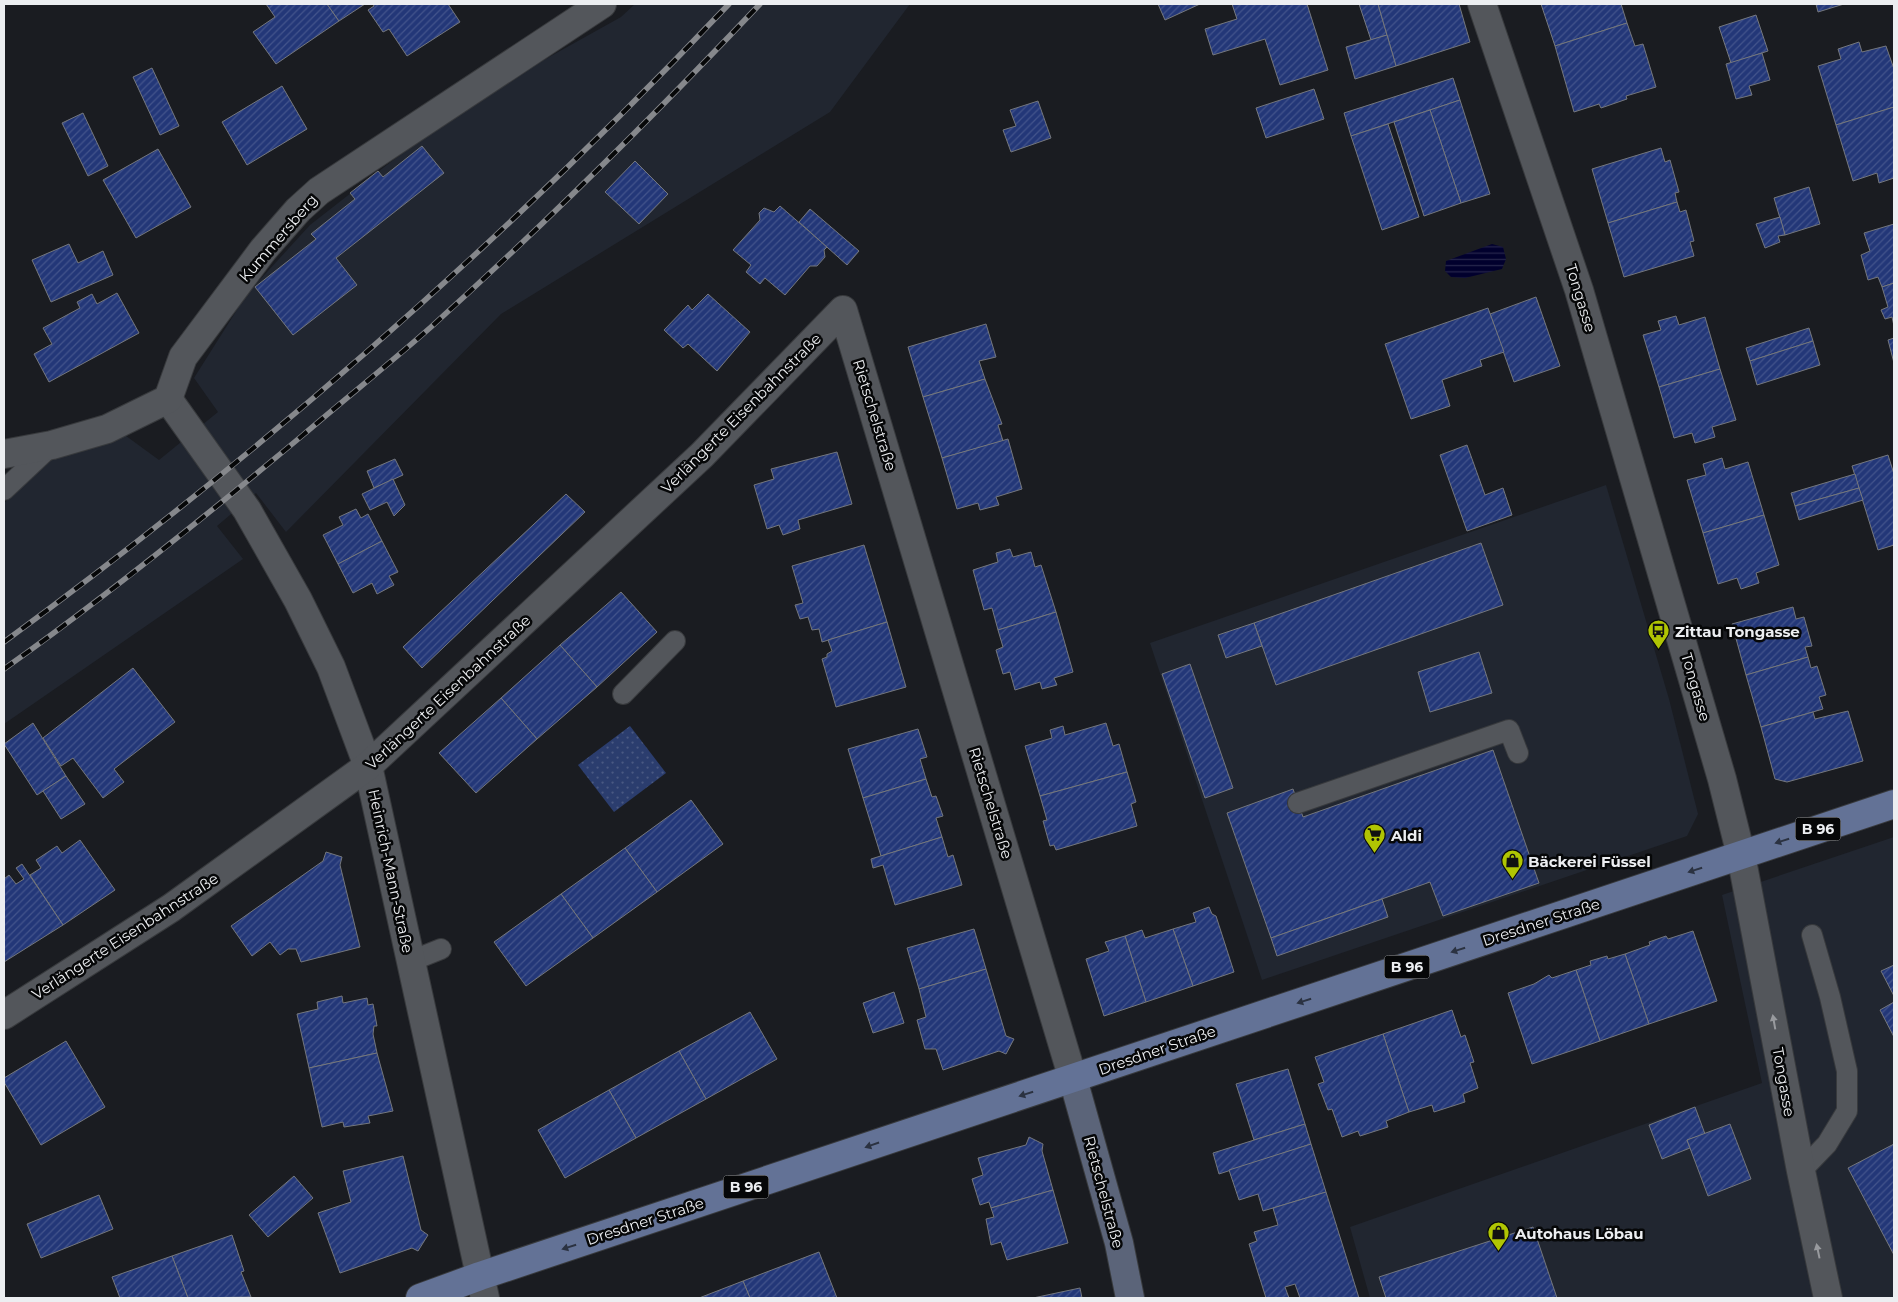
<svg xmlns="http://www.w3.org/2000/svg" width="1898" height="1302" viewBox="0 0 1898 1302" font-family="Montserrat,sans-serif">
<defs>
<pattern id="park-dots" width="8" height="8" patternUnits="userSpaceOnUse" patternTransform="scale(1.25)"><rect width="8" height="8" fill="#2b3d6e"/><path d="M2 2h.1M6 6h.1" fill="none" stroke="#4a5983" stroke-width="1.8" stroke-linecap="round"/></pattern>
<pattern id="water-rules" width="6" height="5" patternUnits="userSpaceOnUse" patternTransform="scale(1.25)"><rect width="6" height="5" fill="#01002d"/><path d="M0 2.5h6" fill="none" stroke="#26264c"/></pattern>
<pattern id="building-hatch" width="6" height="6" patternUnits="userSpaceOnUse" patternTransform="scale(1.25)"><rect width="6" height="6" fill="#233778"/><path d="M-1 1l2-2M0 6l6-6M5 7l2-2" fill="none" stroke="#43548c"/></pattern>
</defs>
<rect width="100%" height="100%" fill="#1a1c21"/>
<g fill="#212630">
<path d="M635 4H910L830 112 501 314 286 532 256 493 217 526 243 559 4 724V503L59 453 122 433 159 460 218 412 194 378 247 294 310 225 392 161 497 86 621 17Z"/>
<path d="M1606 485 1669 699 1698 814 1687 836 1262 980 1150 643Z"/>
<path d="M1894 837V1298H1370L1350 1227 1762 1083 1722 895Z"/>
</g>
<path fill="url(#park-dots)" d="M630 726 666 773 614 812 578 765Z"/>
<path fill="url(#water-rules)" d="M1492 244 1503 247 1506 259 1502 269 1465 278 1451 277 1445 271 1446 261Z"/>
<g fill="url(#building-hatch)" stroke="#74777d">
<path d="M266 4H327L339 21 276 64 253 32 275 17Z"/>
<path d="M327 4H365L339 21Z"/>
<path d="M373 4H448L460 22 407 56 389 29 383 32 368 10 374 6Z"/>
<path d="M1158 4H1200L1165 20Z"/>
<path d="M1232 4H1307L1328 70 1280 85 1265 39 1213 55 1205 29 1237 19Z"/>
<path d="M1359 4H1378L1387 35 1371 40Z"/>
<path d="M1378 4H1459L1470 42 1396 66Z"/>
<path d="M1541 4H1621L1627 23 1555 46Z"/>
<path d="M1816 4H1844L1818 12Z"/>
<path d="M1756 15 1768 51 1731 63 1719 27Z"/>
<path d="M1627 23 1635 46 1643 44 1656 87 1626 96 1627 99 1601 108 1599 104 1574 112 1555 46Z"/>
<path d="M1387 35 1396 66 1355 79 1346 47Z"/>
<path d="M1859 42 1862 52 1886 46 1894 69V107L1836 125 1818 66 1841 59 1838 49Z"/>
<path d="M1762 53 1770 80 1749 86 1752 95 1736 99 1726 64Z"/>
<path d="M152 68 179 126 160 135 133 77Z"/>
<path d="M1453 78 1460 100 1351 136 1344 113Z"/>
<path d="M282 86 307 129 247 165 222 122Z"/>
<path d="M1314 89 1324 119 1266 138 1256 108Z"/>
<path d="M1460 100 1490 194 1461 203 1430 110Z"/>
<path d="M1038 101 1051 138 1011 152 1003 130 1016 126 1010 110Z"/>
<path d="M1894 107V178L1879 183 1877 173 1853 181 1836 125Z"/>
<path d="M1430 110 1461 203 1424 216 1394 122Z"/>
<path d="M83 113 108 166 88 176 62 123Z"/>
<path d="M1388 124 1419 217 1382 230 1351 136Z"/>
<path d="M422 146 444 173 336 258 357 285 293 335 255 287 316 239 311 234 355 199 350 193 378 171 383 177Z"/>
<path d="M1661 148 1665 162 1670 160 1679 192 1675 193 1677 202 1608 223 1592 169Z"/>
<path d="M158 149 191 207 136 238 103 180Z"/>
<path d="M635 161 668 194 639 224 605 192Z"/>
<path d="M1809 187 1820 224 1785 235 1774 198Z"/>
<path d="M1677 202 1680 212 1686 210 1694 241 1690 242 1694 256 1624 277 1608 223Z"/>
<path d="M780 206 827 247 824 250 825 257 817 266H810L785 295 765 278 760 284 746 272 751 265 733 250 760 220 759 213 764 208 774 212Z"/>
<path d="M810 209 859 251 847 265 799 222Z"/>
<path d="M1780 217 1785 235 1778 236 1780 242 1765 248 1756 224Z"/>
<path d="M1894 224V283L1882 287 1878 277 1868 280 1861 255 1870 251 1864 233Z"/>
<path d="M69 244 78 263 103 251 113 275 51 302 32 260Z"/>
<path d="M1894 283V326L1892 317 1885 319 1881 310 1888 307 1882 287Z"/>
<path d="M117 293 139 333 49 382 34 354 52 344 43 328 80 308 77 302 92 294 97 304Z"/>
<path d="M708 294 750 332 717 371 688 344 683 348 664 330 688 305 692 310Z"/>
<path d="M1536 297 1560 366 1514 382 1490 314Z"/>
<path d="M1488 308 1504 352 1480 360 1482 366 1442 380 1450 406 1411 419 1385 344Z"/>
<path d="M1676 316 1679 325 1705 317 1720 369 1659 387 1643 335 1661 330 1658 321Z"/>
<path d="M986 324 996 357 979 361 985 379 923 397 908 347Z"/>
<path d="M1809 328 1813 341 1750 361 1746 348Z"/>
<path d="M1894 338V363L1888 340Z"/>
<path d="M1813 341 1820 365 1757 385 1750 361Z"/>
<path d="M1720 369 1736 420 1712 427 1715 437 1695 443 1692 433 1674 438 1659 387Z"/>
<path d="M985 379 1002 424 998 425 1003 441 942 458 923 397Z"/>
<path d="M1008 439 1022 489 996 497 999 505 980 510 978 503 957 509 942 458Z"/>
<path d="M1467 445 1485 495 1503 488 1512 515 1467 531 1440 455Z"/>
<path d="M837 452 852 504 798 520 800 529 783 535 779 525 767 529 754 485 774 479 771 469Z"/>
<path d="M1888 455 1894 474V545L1878 550 1852 466Z"/>
<path d="M1722 458 1725 469 1748 462 1764 515 1703 533 1687 480 1706 475 1703 464Z"/>
<path d="M395 459 403 475 374 488 367 471Z"/>
<path d="M1855 474 1859 488 1795 506 1791 493Z"/>
<path d="M393 479 405 505 394 516 387 502 370 510 362 494Z"/>
<path d="M1859 488 1863 500 1799 520 1795 506Z"/>
<path d="M566 494 585 512 422 668 403 647Z"/>
<path d="M356 509 361 518 368 514 382 541 338 564 323 535 343 525 339 517Z"/>
<path d="M1764 515 1779 565 1756 573 1759 583 1741 589 1737 578 1718 584 1703 533Z"/>
<path d="M382 541 398 572 389 576 394 585 377 594 372 583 353 593 338 564Z"/>
<path d="M1481 543 1503 605 1276 685 1254 623Z"/>
<path d="M864 545 887 622 822 642 819 629 812 630 808 617 800 619 795 605 803 603 792 566Z"/>
<path d="M1010 549 1013 557 1031 552 1035 567 1041 565 1056 612 998 630 992 608 984 610 973 570 998 562 996 553Z"/>
<path d="M621 592 657 632 597 687 560 645Z"/>
<path d="M1793 607 1796 619 1804 617 1812 646 1805 647 1808 657 1746 675 1732 624Z"/>
<path d="M1056 612 1073 672 1054 678 1057 685 1042 689 1040 682 1015 690 1010 672 1003 674 996 650 1003 647 998 630Z"/>
<path d="M887 622 906 687 836 707 822 659 827 657V654L832 651 828 640Z"/>
<path d="M1254 623 1262 646 1226 658 1218 635Z"/>
<path d="M560 645 597 687 537 739 501 698Z"/>
<path d="M1479 652 1492 693 1430 712 1418 672Z"/>
<path d="M1808 657 1811 668 1817 666 1826 695 1819 697 1823 709 1761 727 1746 675Z"/>
<path d="M1190 664 1233 788 1205 798 1162 674Z"/>
<path d="M133 668 175 722 114 769 124 782 103 798 73 758 61 766 43 738Z"/>
<path d="M501 698 537 739 476 793 439 753Z"/>
<path d="M1848 711 1863 761 1787 782 1775 779 1761 727 1813 712 1815 719Z"/>
<path d="M33 723 66 776 37 795 4 744Z"/>
<path d="M1106 723 1113 746 1119 744 1127 772 1040 796 1025 746 1052 738 1050 730 1063 726 1065 735Z"/>
<path d="M918 729 927 757 920 759 926 779 863 798 848 749Z"/>
<path d="M1493 750 1539 883 1443 916 1430 882 1271 938 1227 813 1293 789 1303 817Z"/>
<path d="M1127 772 1136 802 1131 804 1137 826 1056 850 1054 845 1050 846 1043 821 1047 820 1040 796Z"/>
<path d="M66 776 85 804 61 819 43 791Z"/>
<path d="M926 779 932 797 936 796 943 816 936 818 942 837 881 856 863 798Z"/>
<path d="M691 800 723 844 657 892 625 848Z"/>
<path d="M942 837 948 857 953 855 962 885 895 905 883 865 873 868 871 859Z"/>
<path d="M80 840 115 890 63 925 30 875 41 868 36 860 57 846 62 853Z"/>
<path d="M625 848 657 892 593 938 561 894Z"/>
<path d="M326 852 342 857 340 865 360 947 301 962 296 949H288L280 955 270 942 252 956 231 926 323 861Z"/>
<path d="M22 864 63 925 4 962V879L9 875 16 884 24 879 16 868Z"/>
<path d="M561 894 593 938 526 986 494 942Z"/>
<path d="M1382 899 1388 917 1277 956 1271 938Z"/>
<path d="M1209 907 1212 914 1216 916 1234 972 1193 986 1173 929 1196 922 1193 913Z"/>
<path d="M974 929 986 969 919 989 907 948Z"/>
<path d="M1173 929 1193 986 1146 1002 1125 936 1142 930 1145 938Z"/>
<path d="M1693 931 1717 1001 1649 1024 1625 954 1650 945 1649 942 1666 936 1668 939Z"/>
<path d="M1125 936 1146 1002 1104 1016 1086 959 1109 951 1105 942Z"/>
<path d="M1625 954 1649 1024 1600 1041 1576 970 1591 965 1590 961 1607 956 1608 959Z"/>
<path d="M1894 965V996L1881 971Z"/>
<path d="M986 969 1006 1036 1014 1039 1006 1054 999 1051 943 1070 936 1049H925L917 1020 926 1017 919 989Z"/>
<path d="M1576 970 1600 1041 1532 1064 1508 993 1534 984 1549 975 1552 978Z"/>
<path d="M894 992 904 1023 873 1033 863 1003Z"/>
<path d="M342 996 343 1003 367 998 368 1005 373 1004 377 1026H374L373 1034 377 1053 309 1068 297 1014 318 1009 317 1002Z"/>
<path d="M1894 1002V1037L1880 1010Z"/>
<path d="M1452 1010 1461 1037 1465 1035 1474 1062 1470 1063 1478 1088 1463 1094 1465 1102 1434 1112 1432 1105 1409 1112 1383 1034Z"/>
<path d="M750 1012 777 1059 706 1099 679 1051Z"/>
<path d="M1383 1034 1409 1112 1386 1121 1388 1127 1360 1136 1358 1131 1342 1137 1332 1109 1328 1110 1318 1084 1324 1082 1315 1057Z"/>
<path d="M66 1041 105 1107 41 1145 4 1082V1078Z"/>
<path d="M679 1051 706 1099 636 1138 609 1090Z"/>
<path d="M377 1053 393 1111 368 1116 370 1123 344 1127 343 1122 322 1127 309 1068Z"/>
<path d="M1288 1069 1305 1124 1254 1140 1236 1084Z"/>
<path d="M609 1090 636 1138 565 1178 538 1130Z"/>
<path d="M1695 1107 1705 1134 1687 1140 1690 1148 1662 1159 1649 1125Z"/>
<path d="M1305 1124 1311 1144 1219 1174 1213 1153Z"/>
<path d="M1730 1124 1751 1179 1708 1196 1687 1140Z"/>
<path d="M1029 1137 1043 1144 1042 1151 1053 1190 991 1208 989 1202 980 1205 972 1179 983 1175 978 1158 1026 1145Z"/>
<path d="M1311 1144 1326 1192 1263 1211 1258 1194 1239 1200 1229 1170Z"/>
<path d="M1894 1144V1255L1848 1168Z"/>
<path d="M403 1156 421 1230 428 1235 418 1251 412 1248 340 1273 318 1213 351 1202 343 1171Z"/>
<path d="M294 1176 313 1198 268 1237 249 1215Z"/>
<path d="M1053 1190 1068 1243 1007 1260 1001 1242 991 1245 986 1219 994 1217 991 1208Z"/>
<path d="M1326 1192 1359 1298H1300L1295 1284 1285 1287 1289 1298H1266L1249 1244 1257 1241 1254 1232 1278 1225 1273 1208Z"/>
<path d="M99 1195 113 1229 41 1258 27 1224Z"/>
<path d="M1533 1227 1557 1298H1386L1379 1277Z"/>
<path d="M232 1235 244 1271 241 1272 251 1297 188 1298 172 1256Z"/>
<path d="M819 1252 837 1298H750L743 1281Z"/>
<path d="M172 1256 188 1298H120L112 1277Z"/>
<path d="M743 1281 750 1298H699Z"/>
<path d="M1080 1288 1082 1298H1033Z"/>
</g>
<g fill="none" stroke-linecap="round" stroke-linejoin="round">
<defs>
<g id="service">
<path d="M4 490 52 445"/>
<path d="M623 694 675 641"/>
<path d="M1298 803 1509 730 1518 753"/>
<path d="M411 961 441 949"/>
<path d="M1801 1171 1827 1144 1847 1111V1071L1830 997 1812 935"/>
</g>
<g id="minor">
<path d="M1482 4 1579 290 1722 779 1741 855 1801 1171 1828 1298"/>
<path d="M168 399 247 510 298 600 331 667 368 766 485 1298"/>
<path d="M4 454 52 445 107 429 168 399 183 357 263 250 298 210 319 191 602 4"/>
<path d="M4 1015 171 908 368 766 702 455 843 310 1073 1079"/>
</g>
<path id="secondary" d="M1073 1079 1119 1243 1130 1298"/>
<path id="primary" d="M420 1298 480 1276 1894 804"/>
</defs>
<use href="#service" stroke="#383a3d" stroke-width="22"/>
<use href="#minor" stroke="#383a3d" stroke-width="30"/>
<use href="#secondary" stroke="#383a3d" stroke-width="30"/>
<use href="#primary" stroke="#383a3d" stroke-width="30"/>
<use href="#service" stroke="#53565b" stroke-width="20"/>
<use href="#minor" stroke="#53565b" stroke-width="28"/>
<use href="#secondary" stroke="#5b6479" stroke-width="28"/>
<use href="#primary" stroke="#637296" stroke-width="28"/>
<defs>
<g id="rail">
<path d="M4 642C264 452 507 238 729 4"/>
<path d="M4 669C107 596 206 516 303 435 345 399 389 364 431 327 545 224 654 116 760 4"/>
</g>
</defs>
<use href="#rail" stroke="#86888c" stroke-width="5.5"/>
<use href="#rail" stroke="#060708" stroke-width="4" stroke-dasharray="11" stroke-linecap="butt"/>
</g>
<defs><path id="oneway-solid" d="M-6-.8H1V-3.2L6.5 0L1 3.2V.8H-6Z" transform="scale(1.25)"/></defs>
<g fill="#2b3241">
<use href="#oneway-solid" transform="translate(1782 841) rotate(162)"/>
<use href="#oneway-solid" transform="translate(1695 870) rotate(162)"/>
<use href="#oneway-solid" transform="translate(1458 950) rotate(162)"/>
<use href="#oneway-solid" transform="translate(1304 1001) rotate(162)"/>
<use href="#oneway-solid" transform="translate(1026 1094) rotate(162)"/>
<use href="#oneway-solid" transform="translate(872 1145) rotate(161)"/>
<use href="#oneway-solid" transform="translate(569 1247) rotate(162)"/>
</g>
<g fill="#989a9e">
<use href="#oneway-solid" transform="translate(1774 1022) rotate(-100)"/>
<use href="#oneway-solid" transform="translate(1818 1251) rotate(-102)"/>
</g>
<defs>
<symbol id="bus-pin" viewBox="-11 -11 22 30"><path d="M0 17L-7.5 6A9.5 9.5 0 1 1 7.5 6Z" fill="#b0c503" stroke="#060708"/><path d="M-5-6H5V4H4V6H2V4H-2V6H-4V4H-5ZM-3.5-4V0h7V-4ZM-3.5 1.2v1.5H-2V1.2ZM2 1.2v1.5H3.5V1.2Z" fill="#111"/></symbol>
<symbol id="supermarket-pin" viewBox="-11 -11 22 30"><path d="M0 17L-7.5 6A9.5 9.5 0 1 1 7.5 6Z" fill="#b0c503" stroke="#060708"/><path d="M-6-5.5h2.5l.6 2H6L4.5 2H-2.5L-4.4-4H-6ZM-1.5 3.2a1.3 1.3 0 1 0 .1 0ZM3 3.2a1.3 1.3 0 1 0 .1 0Z" fill="#111"/></symbol>
<symbol id="shop-pin" viewBox="-11 -11 22 30"><path d="M0 17L-7.5 6A9.5 9.5 0 1 1 7.5 6Z" fill="#b0c503" stroke="#060708"/><path d="M-5-2.5h2.3a2.7 3.5 0 0 1 5.4 0H5L5.5 6h-11ZM-1.5-2.5h3a1.5 2.3 0 0 0-3 0Z" fill="#111"/></symbol>
</defs>
<g fill-rule="evenodd">
<use href="#bus-pin" x="1646" y="618" width="25" height="34"/>
<use href="#supermarket-pin" x="1362" y="822" width="25" height="34"/>
<use href="#shop-pin" x="1500" y="848" width="25" height="34"/>
<use href="#shop-pin" x="1486" y="1220" width="25" height="34"/>
</g>
<g text-anchor="middle" dominant-baseline="central" stroke-width="5" stroke-linejoin="round" paint-order="stroke">
<g fill="#060708" stroke="#a7a9ab" stroke-width="1">
<rect x="1795.5" y="817.5" width="45" height="23" rx="4"/>
<rect x="1384.5" y="955.5" width="45" height="23" rx="4"/>
<rect x="723.5" y="1175.5" width="45" height="23" rx="4"/>
</g>
<g font-size="14" font-weight="bold" fill="#eceef1">
<text x="1818" y="829">B 96</text>
<text x="1407" y="967">B 96</text>
<text x="746" y="1187">B 96</text>
</g>
<g font-size="15" fill="#eceef1" stroke="#060708">
<text transform="translate(278 238) rotate(-49)">Kummersberg</text>
<text transform="translate(1581 298) rotate(73)">Tongasse</text>
<text transform="translate(741 413) rotate(-45)">Verlängerte Eisenbahnstraße</text>
<text transform="translate(875 415) rotate(73)">Rietschelstraße</text>
<text transform="translate(1696 687) rotate(74)">Tongasse</text>
<text transform="translate(448 692) rotate(-43)">Verlängerte Eisenbahnstraße</text>
<text transform="translate(991 803) rotate(73)">Rietschelstraße</text>
<text transform="translate(391 871) rotate(78)">Heinrich-Mann-Straße</text>
<text transform="translate(1541 922) rotate(-18)">Dresdner Straße</text>
<text transform="translate(125 936) rotate(-33)">Verlängerte Eisenbahnstraße</text>
<text transform="translate(1157 1050) rotate(-19)">Dresdner Straße</text>
<text transform="translate(1784 1082) rotate(80)">Tongasse</text>
<text transform="translate(1104 1192) rotate(75)">Rietschelstraße</text>
<text transform="translate(645 1221) rotate(-18)">Dresdner Straße</text>
</g>
<g font-size="15" font-weight="bold" fill="#eceef1" stroke="#060708" text-anchor="start">
<text x="1675" y="631">Zittau Tongasse</text>
<text x="1391" y="835">Aldi</text>
<text x="1528" y="861">Bäckerei Füssel</text>
<text x="1515" y="1233">Autohaus Löbau</text>
</g>
</g>
<rect width="1898" height="1302" fill="none" stroke="#eceef1" stroke-width="10"/>
</svg>
